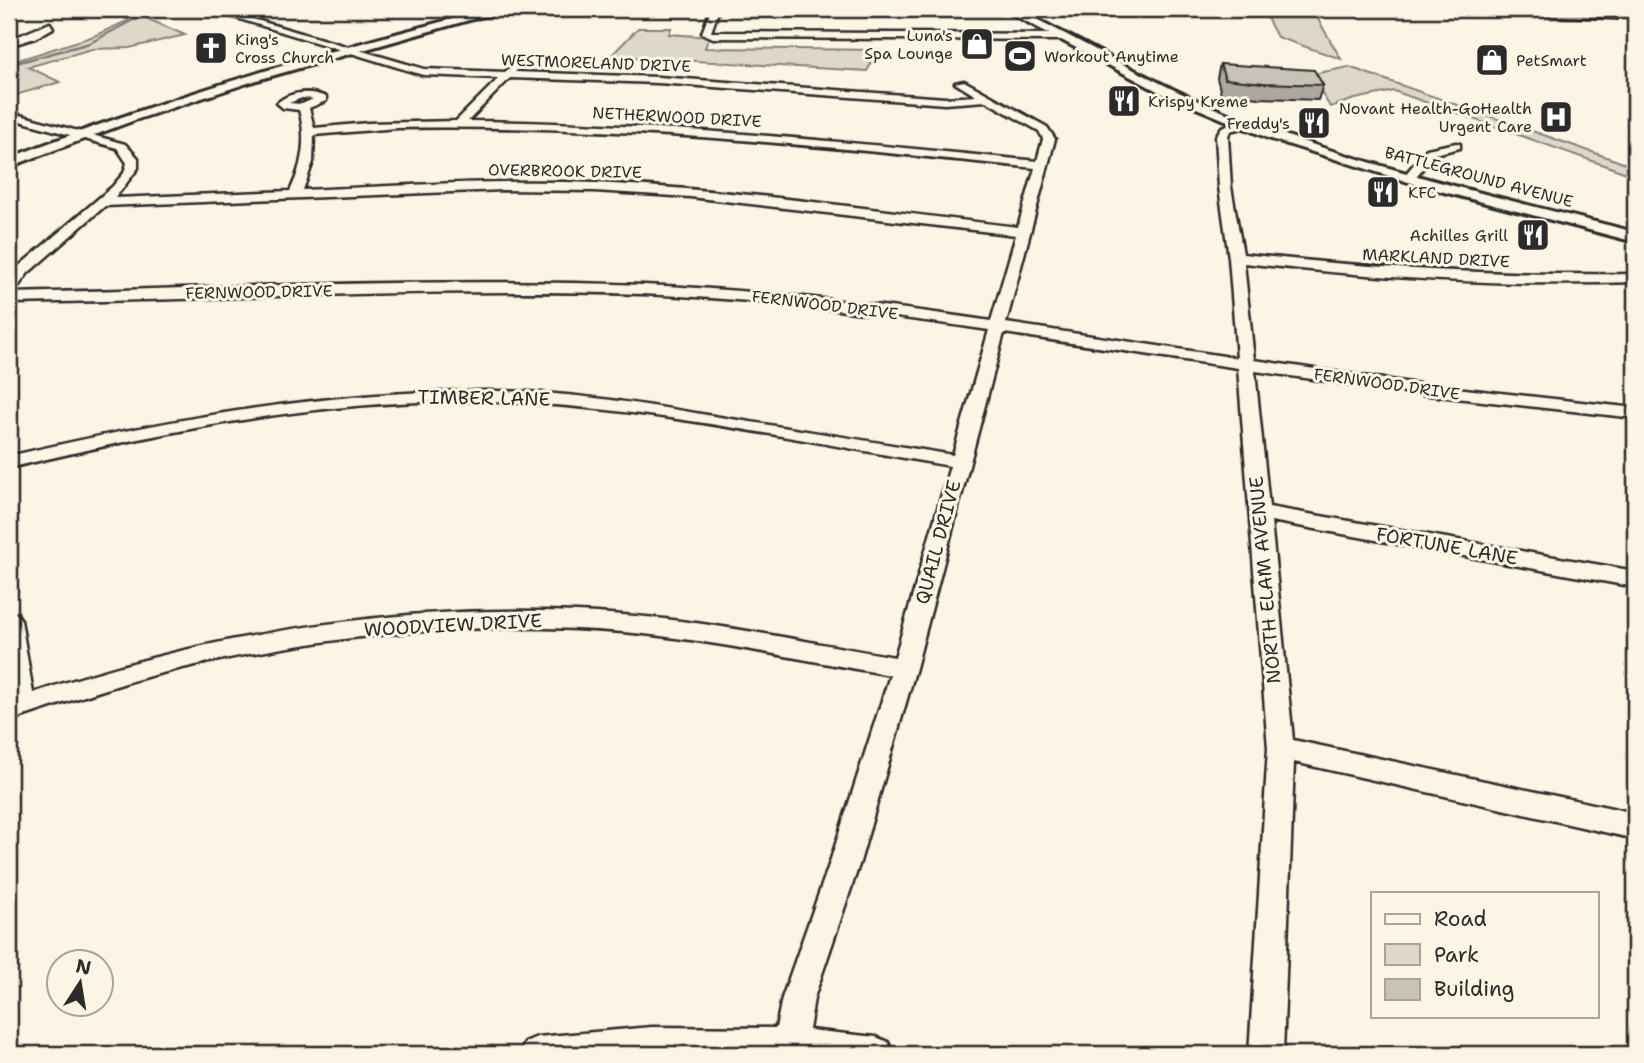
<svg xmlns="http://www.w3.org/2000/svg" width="1644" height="1063" viewBox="0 0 1644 1063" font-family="'Shantell Sans',sans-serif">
<rect width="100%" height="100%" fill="#fcf5e5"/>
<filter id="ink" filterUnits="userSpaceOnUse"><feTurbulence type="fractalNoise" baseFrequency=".0143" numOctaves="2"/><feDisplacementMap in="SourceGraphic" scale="14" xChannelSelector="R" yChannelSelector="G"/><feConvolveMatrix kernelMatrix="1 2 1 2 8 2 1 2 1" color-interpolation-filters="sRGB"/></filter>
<g filter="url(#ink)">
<g fill="#ded8ca" stroke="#84827a" stroke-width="2">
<path d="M151 9H197L148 19 185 35 129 48 92 49 28 67 60 82 9 97V63L94 36 129 20 120 15Z"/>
<path d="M1262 9H1312L1341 59 1277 37Z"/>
<path d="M638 28H671L669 34 709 37 705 48 879 50 867 71 611 56Z"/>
<path d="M1349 67 1635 167V176L1394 91 1355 99 1330 107 1316 83 1277 81Z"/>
</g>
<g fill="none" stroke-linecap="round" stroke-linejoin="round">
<path stroke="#7d7b74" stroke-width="2.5" d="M9 65 90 43 133 20 179 9"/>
<defs>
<g id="minor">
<path d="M207 9H219L424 69 505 72 521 58 526 61 515 72 658 77 945 98 976 96 955 83 964 81 1047 127 1055 139 1006 323 1237 358 1229 258 1219 187 1216 136 1222 127 1245 121 1251 124 1249 126 1230 131 1228 136 1231 187 1243 254C1374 269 1503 276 1635 274V282C1504 287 1374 278 1244 263L1254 360 1411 383 1635 408V418L1411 393 1255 371 1269 507 1635 571V587L1271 521 1293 740 1635 813V839L1294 762 1283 1054H1249L1268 748 1238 368 1004 333 916 668 860 862 814 998 809 1030 876 1037 888 1042 893 1054H520L525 1042 537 1037 652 1027 776 1028 782 998 830 862 890 675C801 660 713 640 623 632 465 619 304 637 150 676 102 689 56 706 9 721V612L17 614 21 620 33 693C221 630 423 599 623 615 714 622 805 642 895 657L950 466C801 441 651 407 500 402 334 396 169 430 9 468V456C169 419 331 389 496 391 567 392 637 403 707 415 789 428 871 441 953 455L989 330C874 313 758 299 642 294 431 287 220 300 9 303V279L18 267 112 187 124 173 127 163 117 148 9 118V112L125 144 138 158V168L115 198 290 191C303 165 307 137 299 110L283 108 277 103C290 91 310 90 326 97V101L309 108 314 128 368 123 456 121 499 78 423 75ZM510 78 658 83 945 104 986 101 1039 131 1043 139 1037 161C848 142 658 123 468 121ZM302 98 313 99 302 104 289 103ZM397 128C611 124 823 146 1035 168L1018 227C878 211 736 189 595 183 498 179 400 186 303 190L313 162 314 135ZM503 190 594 191 690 197 1016 235 991 321C876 304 760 290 644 285 433 277 221 288 9 293L14 292 28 273 105 206Z"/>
<path d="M711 9H719L711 32H713L1065 34 1069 37 1065 40 713 38 702 33Z"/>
<path d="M50 23 53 28 35 38 9 46V40Z"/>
<path d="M1456 143 1460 144V148L1435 154 1413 180H1405L1403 177 1427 149Z"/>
</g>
<g id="major">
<path d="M492 9H508L257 80 135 120 9 167V158C166 97 328 50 492 9Z"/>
<path d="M1003 9H1016C1086 43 1153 83 1226 113 1358 166 1498 197 1635 232V242L1421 186 1268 138 1163 94Z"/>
</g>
</defs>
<use href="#minor" stroke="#2b2b2b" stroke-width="5"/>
<use href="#major" stroke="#2b2b2b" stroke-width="6"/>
<use href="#minor" fill="#fcf5e5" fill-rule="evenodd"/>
<use href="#major" fill="#fcf5e5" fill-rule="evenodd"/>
</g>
<g fill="#aca89d" stroke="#2b2b2b" stroke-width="2">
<path d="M1405 9H1624L1618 20Z"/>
<path d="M1220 64 1323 85 1318 100 1259 98 1221 94 1217 78Z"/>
</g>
<path fill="#c8c3b7" stroke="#2b2b2b" stroke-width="2" d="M1220 64 1314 70 1323 85 1263 83 1225 79Z"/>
</g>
<defs>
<symbol id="shop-square" viewBox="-11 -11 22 22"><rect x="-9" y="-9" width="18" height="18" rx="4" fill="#2b2b2b" stroke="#fcf5e5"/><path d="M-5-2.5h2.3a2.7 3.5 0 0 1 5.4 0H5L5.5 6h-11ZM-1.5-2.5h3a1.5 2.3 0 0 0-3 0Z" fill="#fff"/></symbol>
<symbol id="church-square" viewBox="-11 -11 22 22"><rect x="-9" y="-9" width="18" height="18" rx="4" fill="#2b2b2b" stroke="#fcf5e5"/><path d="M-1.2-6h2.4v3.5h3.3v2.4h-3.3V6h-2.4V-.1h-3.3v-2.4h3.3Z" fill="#fff"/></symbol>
<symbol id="stadium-square" viewBox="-11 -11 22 22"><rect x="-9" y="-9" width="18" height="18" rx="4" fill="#2b2b2b" stroke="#fcf5e5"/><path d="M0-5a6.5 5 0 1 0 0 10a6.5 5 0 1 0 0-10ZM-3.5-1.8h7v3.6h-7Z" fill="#fff"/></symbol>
<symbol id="restaurant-square" viewBox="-11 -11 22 22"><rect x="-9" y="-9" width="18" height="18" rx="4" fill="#2b2b2b" stroke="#fcf5e5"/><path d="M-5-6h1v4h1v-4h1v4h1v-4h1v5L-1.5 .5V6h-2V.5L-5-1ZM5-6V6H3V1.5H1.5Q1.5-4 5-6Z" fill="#fff"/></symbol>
<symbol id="hospital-square" viewBox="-11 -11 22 22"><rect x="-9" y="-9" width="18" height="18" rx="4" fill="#2b2b2b" stroke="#fcf5e5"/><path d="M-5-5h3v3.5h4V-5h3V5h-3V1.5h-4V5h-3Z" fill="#fff"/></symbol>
</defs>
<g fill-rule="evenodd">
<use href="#shop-square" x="958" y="25" width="38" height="38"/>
<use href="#church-square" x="192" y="29" width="38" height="38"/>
<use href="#stadium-square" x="1001" y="37" width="38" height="38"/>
<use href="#shop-square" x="1473" y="41" width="38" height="38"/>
<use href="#restaurant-square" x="1105" y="82" width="38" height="38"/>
<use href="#hospital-square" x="1537" y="98" width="38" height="38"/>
<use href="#restaurant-square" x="1295" y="104" width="38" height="38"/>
<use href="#restaurant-square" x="1364" y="173" width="38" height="38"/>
<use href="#restaurant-square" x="1514" y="216" width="38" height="38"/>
</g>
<g text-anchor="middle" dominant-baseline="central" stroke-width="6" stroke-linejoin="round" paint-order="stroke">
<g font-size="16" fill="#2b2b2b" stroke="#fcf5e5" text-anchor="start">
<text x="953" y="35" text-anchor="end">Luna's<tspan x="953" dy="18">Spa Lounge</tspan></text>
<text x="235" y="39">King's<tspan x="235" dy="18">Cross Church</tspan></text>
<text x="1044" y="56">Workout Anytime</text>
<text x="1516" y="60">PetSmart</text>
<text x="1148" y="101">Krispy Kreme</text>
<text x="1532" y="108" text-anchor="end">Novant Health-GoHealth<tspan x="1532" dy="18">Urgent Care</tspan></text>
<text x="1290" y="123" text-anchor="end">Freddy's</text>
<text x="1408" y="192">KFC</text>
<text x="1508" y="235" text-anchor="end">Achilles Grill</text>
</g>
<g font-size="16" fill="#2b2b2b" stroke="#fcf5e5">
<text transform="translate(596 63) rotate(2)">WESTMORELAND DRIVE</text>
<text transform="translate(677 117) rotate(3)">NETHERWOOD DRIVE</text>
<text transform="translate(565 171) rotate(1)">OVERBROOK DRIVE</text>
<text transform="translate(1479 177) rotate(15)">BATTLEGROUND AVENUE</text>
<text transform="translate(1436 258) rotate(3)">MARKLAND DRIVE</text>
<text transform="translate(259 292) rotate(-1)">FERNWOOD DRIVE</text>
<text transform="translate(825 305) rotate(7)">FERNWOOD DRIVE</text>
<text transform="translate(1387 384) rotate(8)">FERNWOOD DRIVE</text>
</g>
<g font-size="19" fill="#2b2b2b" stroke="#fcf5e5">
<text transform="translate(484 398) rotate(1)">TIMBER LANE</text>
<text transform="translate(938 542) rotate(-75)">QUAIL DRIVE</text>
<text transform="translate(1447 546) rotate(10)">FORTUNE LANE</text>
<text transform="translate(1265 580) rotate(-95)">NORTH ELAM AVENUE</text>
<text transform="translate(453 625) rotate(-3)">WOODVIEW DRIVE</text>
</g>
</g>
<rect width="1644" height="1063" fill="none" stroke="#fcf5e5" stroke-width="35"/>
<rect x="18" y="18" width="1609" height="1028" fill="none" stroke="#2b2b2b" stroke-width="2.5" filter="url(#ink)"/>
<rect x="1371" y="892" width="228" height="126" fill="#fcf5e5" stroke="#a8a49b" stroke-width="2"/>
<rect x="1385" y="914" width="35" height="10" fill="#fcf5e5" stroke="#a8a49b" stroke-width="2"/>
<text x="1434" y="926" font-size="21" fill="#2b2b2b">Road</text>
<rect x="1385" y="944" width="35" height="21" fill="#ded8ca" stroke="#a8a49b" stroke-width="2"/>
<text x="1434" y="962" font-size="21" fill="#2b2b2b">Park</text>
<rect x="1385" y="979" width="35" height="21" fill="#c8c3b7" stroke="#a8a49b" stroke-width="2"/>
<text x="1434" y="996" font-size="21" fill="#2b2b2b">Building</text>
<g transform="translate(80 983) rotate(12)"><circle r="33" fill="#fcf5e5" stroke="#a8a49b" stroke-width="2"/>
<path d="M0-5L12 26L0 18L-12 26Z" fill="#2b2b2b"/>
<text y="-10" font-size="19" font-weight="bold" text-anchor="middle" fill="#2b2b2b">N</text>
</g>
</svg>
